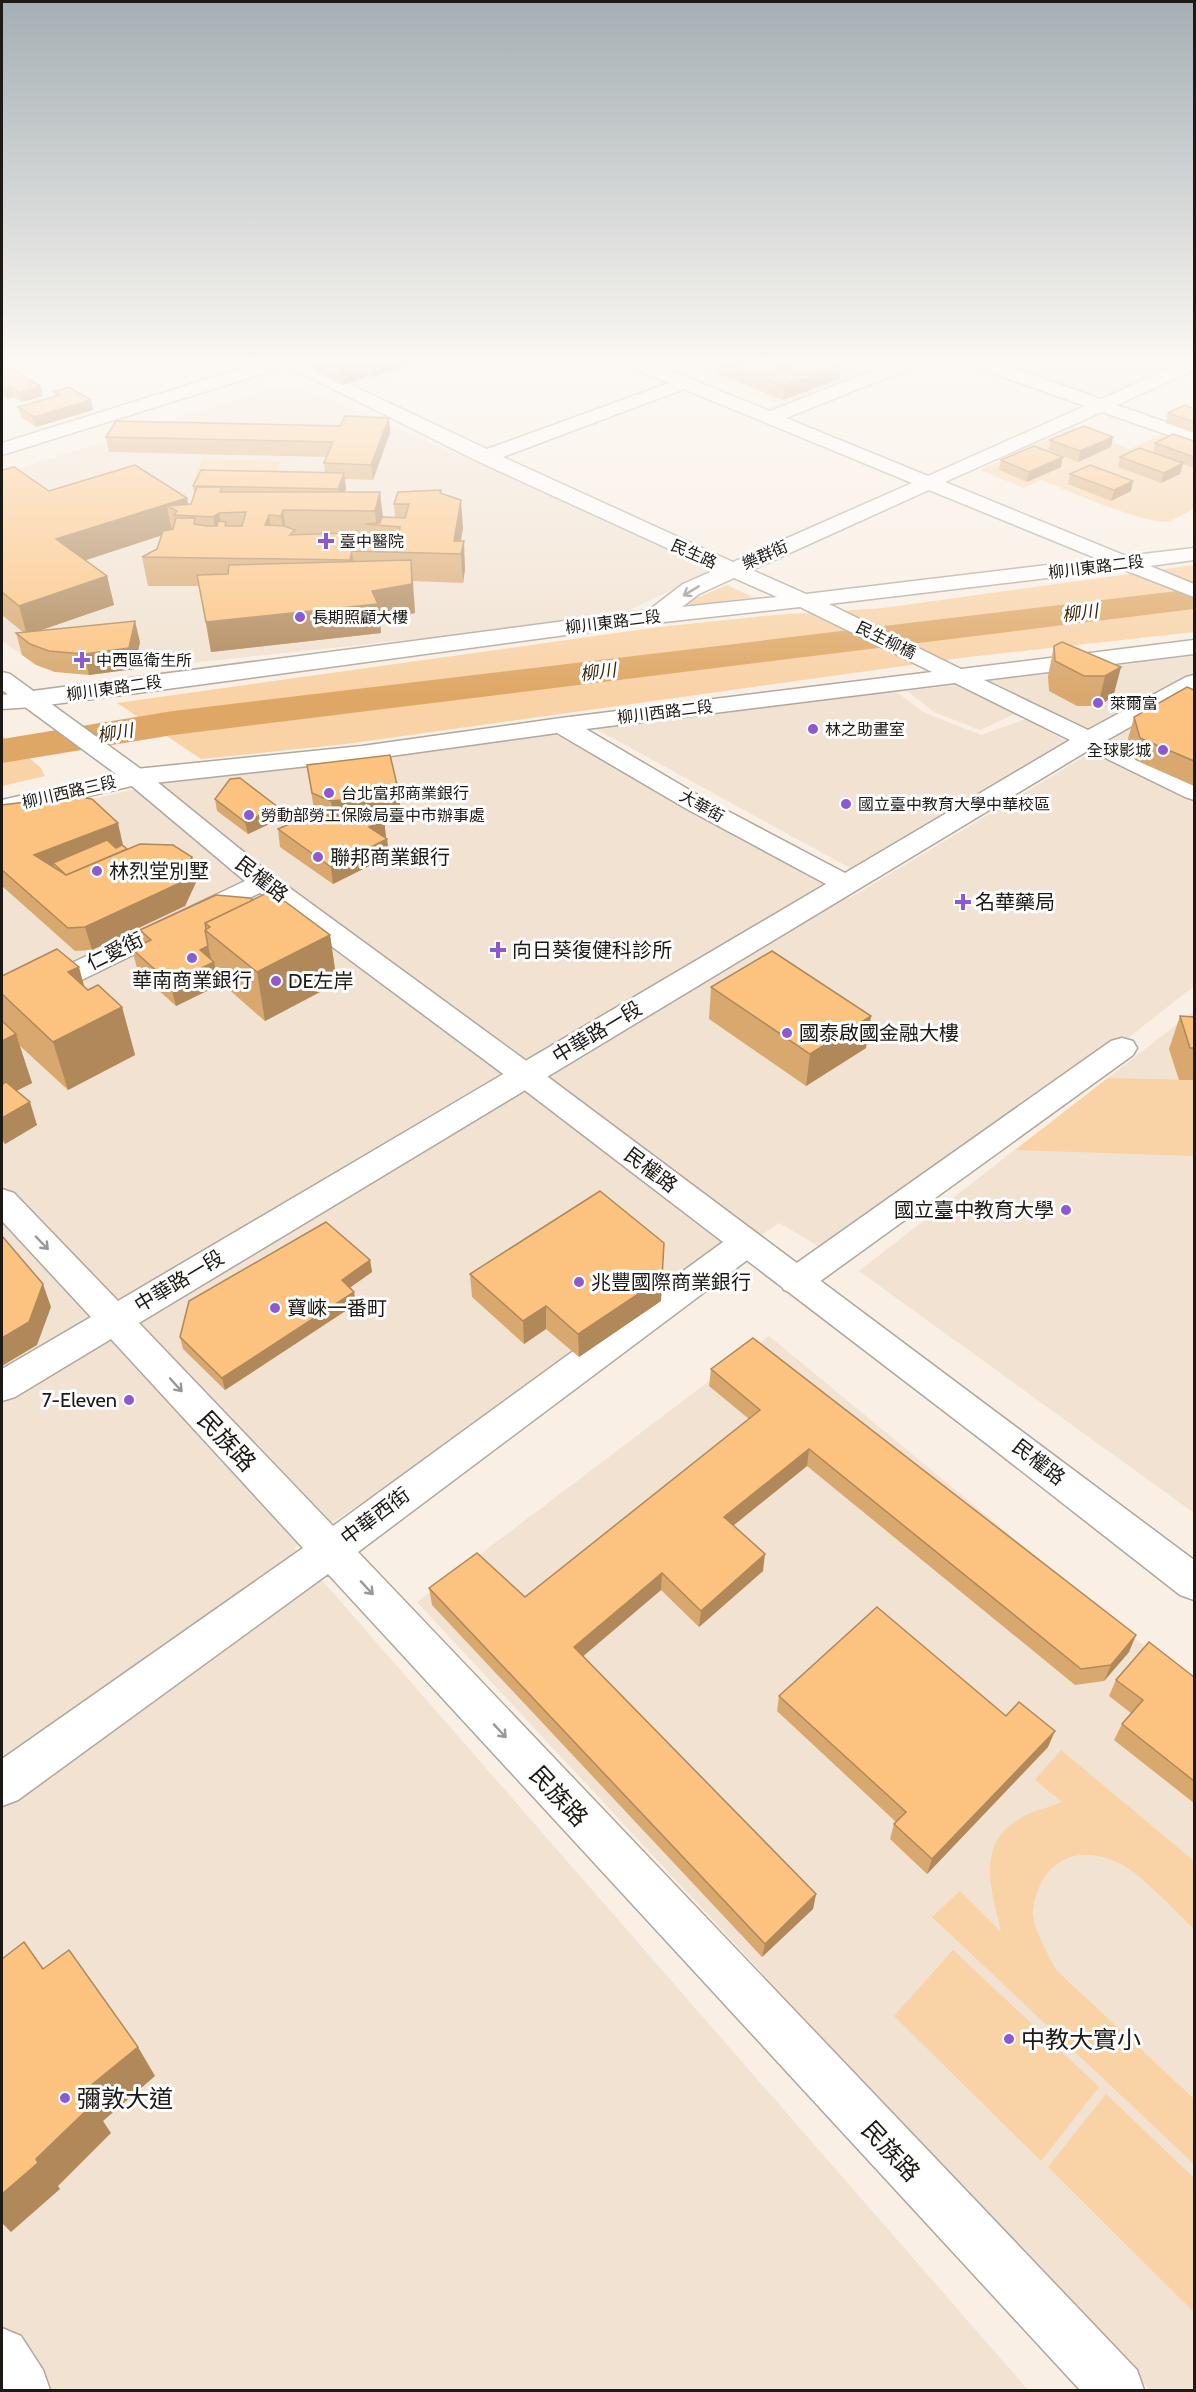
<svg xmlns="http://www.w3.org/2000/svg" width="1196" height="2392" viewBox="0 0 1196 2392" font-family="Cabin,'Noto Sans TC',sans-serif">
<rect width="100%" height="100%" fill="#f9efe4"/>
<g fill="#f1e2d1">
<path d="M307 361H435L344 390 299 364Z"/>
<path d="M670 361H912L799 406 782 405Z"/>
<path d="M993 361H1158L1174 366 1110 394H1088Z"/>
<path d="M276 387 302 388 466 458 714 570 613 618 134 669 139 642 22 655 2 641V474Z"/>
<path d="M1194 656V986L844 1261 779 1223 294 1548 1028 2390H2V819L164 783 549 731 850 898 1107 743 1030 707 980 730 934 712 907 691Z"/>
<path d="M895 691 925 713 981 735 1026 719 1066 741 850 868 589 725Z"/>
<path d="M1194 1011V1513L859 1271Z"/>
<path d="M769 1336 1194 1687V2390H1150L417 1602Z"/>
</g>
<g fill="#f9d2a6">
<path d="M1072 428 1130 449 1166 432 1194 443V508C1187 512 1178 519 1169 521 1150 527 1064 489 1041 480L1024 488 980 470Z"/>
<path d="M203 459 281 461 274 477 195 475Z"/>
<path d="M1194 565V632L968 657 346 744 201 759 117 703 659 627 774 615 883 608Z"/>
<path d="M727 585 753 597 693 605 685 603Z"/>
<path d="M2 736 40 767 45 776 2 786Z"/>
<path d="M1108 1078 1194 1080V1156L1015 1150Z"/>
<path d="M1061 1750 1194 1861V1929C1177 1913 1142 1875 1123 1865 1078 1841 1040 1860 1033 1910 1031 1925 1049 1956 1056 1970L1194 2099V2164L932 1917 960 1891 1001 1932C992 1892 975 1845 1019 1819 1031 1811 1048 1808 1062 1802L1035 1780Z"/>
<path d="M953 1950 1099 2087 1041 2161 894 2016Z"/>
<path d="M1106 2094 1194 2178V2312L1048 2167Z"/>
</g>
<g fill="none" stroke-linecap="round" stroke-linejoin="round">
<path fill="#dea765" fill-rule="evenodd" d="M1194 589V609L173 735 2 763V739L173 711Z"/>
<defs>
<g id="minor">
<path d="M277 361H300L487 449 669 383 625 365 622 361H647L770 411 897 361H922L919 365 786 418 928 476 1085 406 969 365 966 361H992L1101 399 1186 361H1194V370L1117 405 1194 432V444L1102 412 945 482 1126 556 1194 548V560L1150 566 1194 584V597L1122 569 829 604 961 669 1194 640V654L984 680 1088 730 1186 677 1194 675V691L1107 740 1194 782V800L1185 797 1089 750 139 1323 333 1526 734 1234 746 1230 758 1234 763 1243 758 1252 358 1552 1137 2370 1144 2390H1080L328 1574 18 1800 2 1806V1759L303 1548 111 1339 15 1397 2 1401V1369L91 1317 2 1221V1189L14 1193 118 1301 826 884 685 808 557 733 362 760 136 785 2 816V800L136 769 362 746 561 718 932 672 800 607 655 623 33 707 2 709V695L649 610 683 584 715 570 477 461ZM684 389 912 483 733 562 503 457ZM929 490 1098 559 806 594 752 570ZM734 578 777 597 682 607 699 594ZM955 683 1070 740 845 873 703 798 586 729Z"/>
<path d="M262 873 272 875 276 881 272 887 12 1014 2 1016V996Z"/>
<path d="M1122 1038 1133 1041 1137 1048 1133 1055 808 1290 796 1294 784 1290 779 1281 784 1272 1111 1041Z"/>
<path d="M2 2328 21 2336 43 2370 50 2390H2Z"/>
</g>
<g id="major">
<path d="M265 361H293L290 365 2 455V443Z"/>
<path d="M2 672 10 674 145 772 272 875 536 1068 1194 1560V1600L1180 1595 987 1444 514 1082 252 887 127 782 2 690Z"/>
</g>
</defs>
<use href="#minor" stroke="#b0a79d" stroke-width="3"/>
<use href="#major" stroke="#b0a79d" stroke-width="3"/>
<use href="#minor" fill="#fff" fill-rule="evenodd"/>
<use href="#major" fill="#fff" fill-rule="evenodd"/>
</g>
<g fill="#d9a86e">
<path d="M312 361H421L372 377 367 374V377L342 385 313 370Z"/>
<path d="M715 361H766L784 368 795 364 783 366 771 361H847L840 364 833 362 840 379 783 400 714 372Z"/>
<path d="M2 364 43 396 22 402 13 397 7 399 2 395Z"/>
<path d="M54 392 91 400 93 410 36 427 21 417 18 407 55 397Z"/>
<path d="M1194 409V433L1166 423 1168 413Z"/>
<path d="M389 418 390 433 373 480 345 479 346 489 345 492H380L383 517 395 518 394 504 441 490V493L463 528 461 541 465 569 463 583 413 581 415 613 380 620 381 633 211 652 199 586H148L142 557 157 549 162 535 85 560 107 576 114 605 38 631 140 642 134 669 89 675 55 672 36 665 22 655 16 633H24L2 615V470L49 491 187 498 188 504H191L194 494 193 486 325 473 324 463 326 457 109 452 106 437 340 426Z"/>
<path d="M1113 437 1111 447 1078 462 1049 450 1050 440Z"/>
<path d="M1194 441V468L1183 464 1180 474 1161 483 1118 467 1120 457 1153 453 1155 443Z"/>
<path d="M1001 460 1061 467 1027 482 999 470Z"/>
<path d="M1070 474 1131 491 1111 501 1068 484Z"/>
<path d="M1054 646 1121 667 1113 697 1098 706H1077L1049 691 1048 676Z"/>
<path d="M1194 690V786L1135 760 1128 739 1134 717Z"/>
<path d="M307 765 401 815 381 817 384 819 386 837H385L387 839 389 856 333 884 280 847 278 829 311 823 321 818 315 816Z"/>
<path d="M215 799 278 807 280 819 248 834 217 811Z"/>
<path d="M2 805 123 845 127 849 192 857 197 880 185 906 92 950 75 951 2 886Z"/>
<path d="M253 900 330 935 337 983 265 1021 218 980 219 985 176 1006 138 972 132 949 143 944 140 930Z"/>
<path d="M2 976 84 987 88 990 122 1007 135 1055 68 1090 19 1045 32 1083 16 1091 37 1125 5 1144 2 1141Z"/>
<path d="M711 987 866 1048 806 1086 709 1019Z"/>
<path d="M1180 1016 1194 1017V1080H1179L1169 1049Z"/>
<path d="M664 1243 661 1301 579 1357 546 1329 524 1344 472 1297 470 1274Z"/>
<path d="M370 1260 372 1272 350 1287 356 1304 225 1390 183 1349 180 1337Z"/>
<path d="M711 1369 1129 1652 1104 1681 1075 1685 807 1466 733 1525 763 1571 699 1627 661 1590 582 1656 816 1894 813 1909 762 1957 432 1605 429 1588 525 1597 749 1419 709 1386Z"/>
<path d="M1194 1677V1803L1114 1740 1122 1724 1131 1713 1109 1696 1116 1680Z"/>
<path d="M779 1696 1048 1747 927 1874 890 1839 894 1824 896 1822 777 1711Z"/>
</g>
<g fill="#b0885a">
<path d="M340 361H366L367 377 342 385Z"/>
<path d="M375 361H421L372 377 371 362Z"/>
<path d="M784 361H803V363L783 366Z"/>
<path d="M841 365 840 379 783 400 784 386Z"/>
<path d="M41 386 43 396 22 402 20 393Z"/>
<path d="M11 387 13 397 7 399 5 389Z"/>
<path d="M91 400 93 410 36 427 34 417Z"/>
<path d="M389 418 390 433 373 480 371 465Z"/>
<path d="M1113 437 1111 447 1078 462 1080 451Z"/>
<path d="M1063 457 1061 467 1027 482 1029 472Z"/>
<path d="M1183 463 1180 474 1161 483 1164 473Z"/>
<path d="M344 473 346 489 340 505 338 489Z"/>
<path d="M1133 481 1131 491 1111 501 1114 490Z"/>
<path d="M380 492 383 520 376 525 375 511Z"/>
<path d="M187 498 190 516 167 506 172 532 62 568 56 539Z"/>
<path d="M461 500 463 528 458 554 454 541Z"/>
<path d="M283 510 287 538 285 544 281 516Z"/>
<path d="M219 513 224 541 218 545 213 517Z"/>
<path d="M269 515 273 543 265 525Z"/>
<path d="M464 541 465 569 463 583 461 554Z"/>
<path d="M352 551 355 580 353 588 350 560Z"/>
<path d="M411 560 415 613 380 620 381 633 211 652 206 622 372 591Z"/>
<path d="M107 576 114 605 27 635 19 606Z"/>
<path d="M135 621 140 642 134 669 89 675 84 654Z"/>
<path d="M1121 667 1113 697 1098 706 1105 676Z"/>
<path d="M399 793 401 815 334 823 331 801Z"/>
<path d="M278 807 280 819 248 834 245 822Z"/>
<path d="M384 819 386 837 371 844 369 827Z"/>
<path d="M118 823 123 845 60 870 53 863 55 871 34 855Z"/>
<path d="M387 839 389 856 333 884 331 867Z"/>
<path d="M192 857 197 880 185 906 92 950 85 927Z"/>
<path d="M330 935 337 983 265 1021 257 972Z"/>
<path d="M208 946 212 963 214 962 219 985 176 1006 170 983 200 950Z"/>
<path d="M79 967 92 1015 68 972Z"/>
<path d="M122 1007 135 1055 68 1090 53 1042Z"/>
<path d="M871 1016 866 1048 806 1086 810 1054Z"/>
<path d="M16 1034 32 1083 2 1098V1041Z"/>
<path d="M30 1102 37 1125 5 1144 2 1135V1118Z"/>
<path d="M664 1243 661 1301 579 1357 578 1334Z"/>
<path d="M370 1260 372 1272 344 1292 342 1280Z"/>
<path d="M43 1284 51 1307 37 1345 2 1366V1338Z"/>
<path d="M354 1292 356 1304 225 1390 222 1378Z"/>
<path d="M546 1306V1329L524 1344 523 1321Z"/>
<path d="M809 1449 807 1466 723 1534 724 1517Z"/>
<path d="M765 1554 763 1571 699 1627 701 1611Z"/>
<path d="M662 1573 661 1590 574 1664V1647Z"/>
<path d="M1136 1635 1129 1652 1104 1681 1111 1665Z"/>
<path d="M1055 1731 1048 1747 927 1874 932 1859Z"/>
<path d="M816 1894 813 1909 762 1957 765 1944Z"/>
<path d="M138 2047 155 2076 103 2121 111 2133 58 2186 60 2189 11 2232 2 2223V2194L36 2159 83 2092Z"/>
</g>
<g fill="#fcc380" stroke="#b0885a" stroke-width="1.5">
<path d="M723 361H766L784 368 803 361H832L841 365 784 386Z"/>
<path d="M2 364 41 386 20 393 11 387 5 389 2 387Z"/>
<path d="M69 387 91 400 34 417 18 407 60 395 54 392Z"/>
<path d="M1185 405 1194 409V422L1168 413Z"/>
<path d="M345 416 389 418 371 465 324 463 333 442 106 437 116 421 340 426Z"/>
<path d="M1084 426 1113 437 1080 451 1050 440Z"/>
<path d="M1173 434 1194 441V457L1155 443Z"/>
<path d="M1034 446 1063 457 1029 472 1001 460Z"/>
<path d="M1139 448 1183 463 1164 473 1120 457Z"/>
<path d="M135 465 187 498 56 539 107 576 19 606 2 592V470L14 467 49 491Z"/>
<path d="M1090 465 1133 481 1114 490 1070 474Z"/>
<path d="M201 470 344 473 338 489 193 486Z"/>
<path d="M197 487H222L220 492H380L375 511 283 510 281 516 269 515 265 525 284 526 295 530 290 535 346 533 366 537 365 542 398 541 400 527 365 524 380 523 382 517 405 518 409 504H394L398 492 441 490 440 493 461 500 454 541H464L461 554 352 551 350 560 142 557 157 549 163 531 173 529 176 518H195L194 524 207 526H217L218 521 226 522 225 526H242L246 512 219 513 213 517 174 515 177 511 167 506 191 504Z"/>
<path d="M411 560 412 584 372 591 378 604 206 622 197 575 228 574 229 565Z"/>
<path d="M135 621 129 648 84 654 49 651 30 644 16 633Z"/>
<path d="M1062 642 1121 667 1105 676H1084L1055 661 1054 646Z"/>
<path d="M1187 687 1194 690V761L1140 738 1134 717Z"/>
<path d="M390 755 399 793 331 801 312 793 307 765Z"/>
<path d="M240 778 278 807 245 822 215 799 230 779Z"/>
<path d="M74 796 92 799 118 823 34 855 66 875 140 844 173 845 192 857 180 883 85 927 68 928 2 870V805Z"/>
<path d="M369 810 384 819 369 827 387 839 331 867 278 829 303 818 311 823 327 815 332 819 346 812 354 817Z"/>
<path d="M107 840 116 848 122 845 127 849 66 875 53 863Z"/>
<path d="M271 891 330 935 257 972 205 930 210 927 205 923Z"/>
<path d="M216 895 250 898 253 900 205 923 206 929 205 930 208 946 200 950 214 962 170 983 132 949 151 940 140 930Z"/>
<path d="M57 949 79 967 68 972 88 990 98 985 122 1007 53 1042 2 994V976Z"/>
<path d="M772 951 871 1016 810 1054 711 987Z"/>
<path d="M1180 1016 1194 1017V1048H1190Z"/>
<path d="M2 1021 16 1034 2 1041Z"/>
<path d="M6 1082 30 1102 2 1118V1085Z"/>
<path d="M600 1191 664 1243 662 1278 578 1334 546 1306 523 1321 470 1274Z"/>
<path d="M326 1222 370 1260 342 1280 354 1292 222 1378 180 1337 189 1301Z"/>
<path d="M2 1236 43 1284 29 1322 2 1338Z"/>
<path d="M753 1338 1136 1635 1111 1665 1081 1669 809 1449 724 1517 765 1554 701 1611 662 1573 574 1647 816 1894 765 1944 429 1588 477 1553 525 1597 760 1410 711 1369Z"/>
<path d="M877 1607 1006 1716 1019 1702 1055 1731 932 1859 894 1824 906 1812 779 1696Z"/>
<path d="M1149 1642 1194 1677V1781L1122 1724 1143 1700 1116 1680Z"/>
<path d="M24 1942 43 1969 69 1950 138 2047 83 2092 92 2105 36 2159 38 2163 2 2194V1959Z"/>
</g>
<defs><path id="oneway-shaft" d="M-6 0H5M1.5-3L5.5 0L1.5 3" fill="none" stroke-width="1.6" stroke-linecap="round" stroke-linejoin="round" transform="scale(1.5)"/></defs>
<g stroke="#999896">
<use href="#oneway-shaft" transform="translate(691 591) rotate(149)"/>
<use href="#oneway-shaft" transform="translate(42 1243) rotate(46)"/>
<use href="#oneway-shaft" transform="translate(176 1385) rotate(48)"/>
<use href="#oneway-shaft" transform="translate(367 1588) rotate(47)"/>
<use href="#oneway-shaft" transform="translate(500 1731) rotate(47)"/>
</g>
<linearGradient id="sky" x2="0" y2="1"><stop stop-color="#a4afb4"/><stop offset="0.52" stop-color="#fcf8f3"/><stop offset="1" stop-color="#fcf8f3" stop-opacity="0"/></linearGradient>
<rect width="1196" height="696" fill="url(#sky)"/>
<g fill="#8c59d1" stroke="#fefefe" stroke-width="2">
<path d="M323 532h6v6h6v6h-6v6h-6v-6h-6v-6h6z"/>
<circle cx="300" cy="617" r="6"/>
<path d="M79 651h6v6h6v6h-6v6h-6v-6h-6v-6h6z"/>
<circle cx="1098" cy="703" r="6"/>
<circle cx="813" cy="729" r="6"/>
<circle cx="1163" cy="750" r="6"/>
<circle cx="329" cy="793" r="6"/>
<circle cx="846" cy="804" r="6"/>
<circle cx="249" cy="815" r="6"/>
<circle cx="318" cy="857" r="6"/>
<circle cx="97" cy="871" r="6"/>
<path d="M960 893h6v6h6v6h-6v6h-6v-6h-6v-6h6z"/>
<path d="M495 941h6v6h6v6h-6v6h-6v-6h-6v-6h6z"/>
<circle cx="192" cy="958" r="6"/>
<circle cx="276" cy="981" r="6"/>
<circle cx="787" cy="1033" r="6"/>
<circle cx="1066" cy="1210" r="6"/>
<circle cx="579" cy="1282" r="6"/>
<circle cx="275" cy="1308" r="6"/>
<circle cx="129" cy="1400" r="6"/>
<circle cx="1009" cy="2039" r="6"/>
<circle cx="65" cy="2098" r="6"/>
</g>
<g text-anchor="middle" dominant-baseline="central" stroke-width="6" stroke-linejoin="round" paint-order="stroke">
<g font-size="16" fill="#1d1a16" stroke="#fefefe" text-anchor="start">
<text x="340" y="541">臺中醫院</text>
<text x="312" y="617">長期照顧大樓</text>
<text x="96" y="660">中西區衛生所</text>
<text x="1110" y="703">萊爾富</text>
<text x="825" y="729">林之助畫室</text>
<text x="1151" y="750" text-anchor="end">全球影城</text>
<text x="341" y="793">台北富邦商業銀行</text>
<text x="858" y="804">國立臺中教育大學中華校區</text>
<text x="261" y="815">勞動部勞工保險局臺中市辦事處</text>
</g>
<g font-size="16" fill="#1d1a16" stroke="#fefefe">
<text transform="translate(694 554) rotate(24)">民生路</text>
<text transform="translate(765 555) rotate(-24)">樂群街</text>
<text transform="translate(1096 567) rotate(-7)">柳川東路二段</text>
<text transform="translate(613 622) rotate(-7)">柳川東路二段</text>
<text transform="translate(886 640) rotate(26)">民生柳橋</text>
<text transform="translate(114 688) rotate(-8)">柳川東路二段</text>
<text transform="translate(665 712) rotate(-7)">柳川西路二段</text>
<text transform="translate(69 792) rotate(-13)">柳川西路三段</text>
<text transform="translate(702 806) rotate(29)">大華街</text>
</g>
<g font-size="18" font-style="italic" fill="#3d2708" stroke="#fefefe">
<text transform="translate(1080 613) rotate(-7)">柳川</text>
<text transform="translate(598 672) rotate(-7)">柳川</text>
<text transform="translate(115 733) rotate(-9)">柳川</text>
</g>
<g font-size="20" fill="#1d1a16" stroke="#fefefe" text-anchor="start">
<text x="330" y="857">聯邦商業銀行</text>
<text x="109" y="871">林烈堂別墅</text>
<text x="975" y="902">名華藥局</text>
<text x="512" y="950">向日葵復健科診所</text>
<text x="192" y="980" text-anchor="middle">華南商業銀行</text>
<text x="288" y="981">DE左岸</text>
<text x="799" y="1033">國泰啟國金融大樓</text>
<text x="1054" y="1210" text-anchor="end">國立臺中教育大學</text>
<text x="591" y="1282">兆豐國際商業銀行</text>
<text x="287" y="1308">寶崍一番町</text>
<text x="117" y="1400" text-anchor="end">7-Eleven</text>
</g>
<g font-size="20" fill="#1d1a16" stroke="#fefefe">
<text transform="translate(262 879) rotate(38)">民權路</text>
<text transform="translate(115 951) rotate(-26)">仁愛街</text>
<text transform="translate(597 1032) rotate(-31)">中華路一段</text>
<text transform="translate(651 1170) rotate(37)">民權路</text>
<text transform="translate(179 1281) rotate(-31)">中華路一段</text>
<text transform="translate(1039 1462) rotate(38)">民權路</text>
<text transform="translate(375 1516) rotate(-37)">中華西街</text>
</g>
<g font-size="24" fill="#1d1a16" stroke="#fefefe">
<text transform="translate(227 1441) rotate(47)">民族路</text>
<text transform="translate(559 1796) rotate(47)">民族路</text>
<text transform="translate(891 2151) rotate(47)">民族路</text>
</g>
<g font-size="24" fill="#1d1a16" stroke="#fefefe" text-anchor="start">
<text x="1021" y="2039">中教大實小</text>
<text x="77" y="2098">彌敦大道</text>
</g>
</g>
<rect width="1196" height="2392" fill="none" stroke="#1d1a16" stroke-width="6"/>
</svg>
